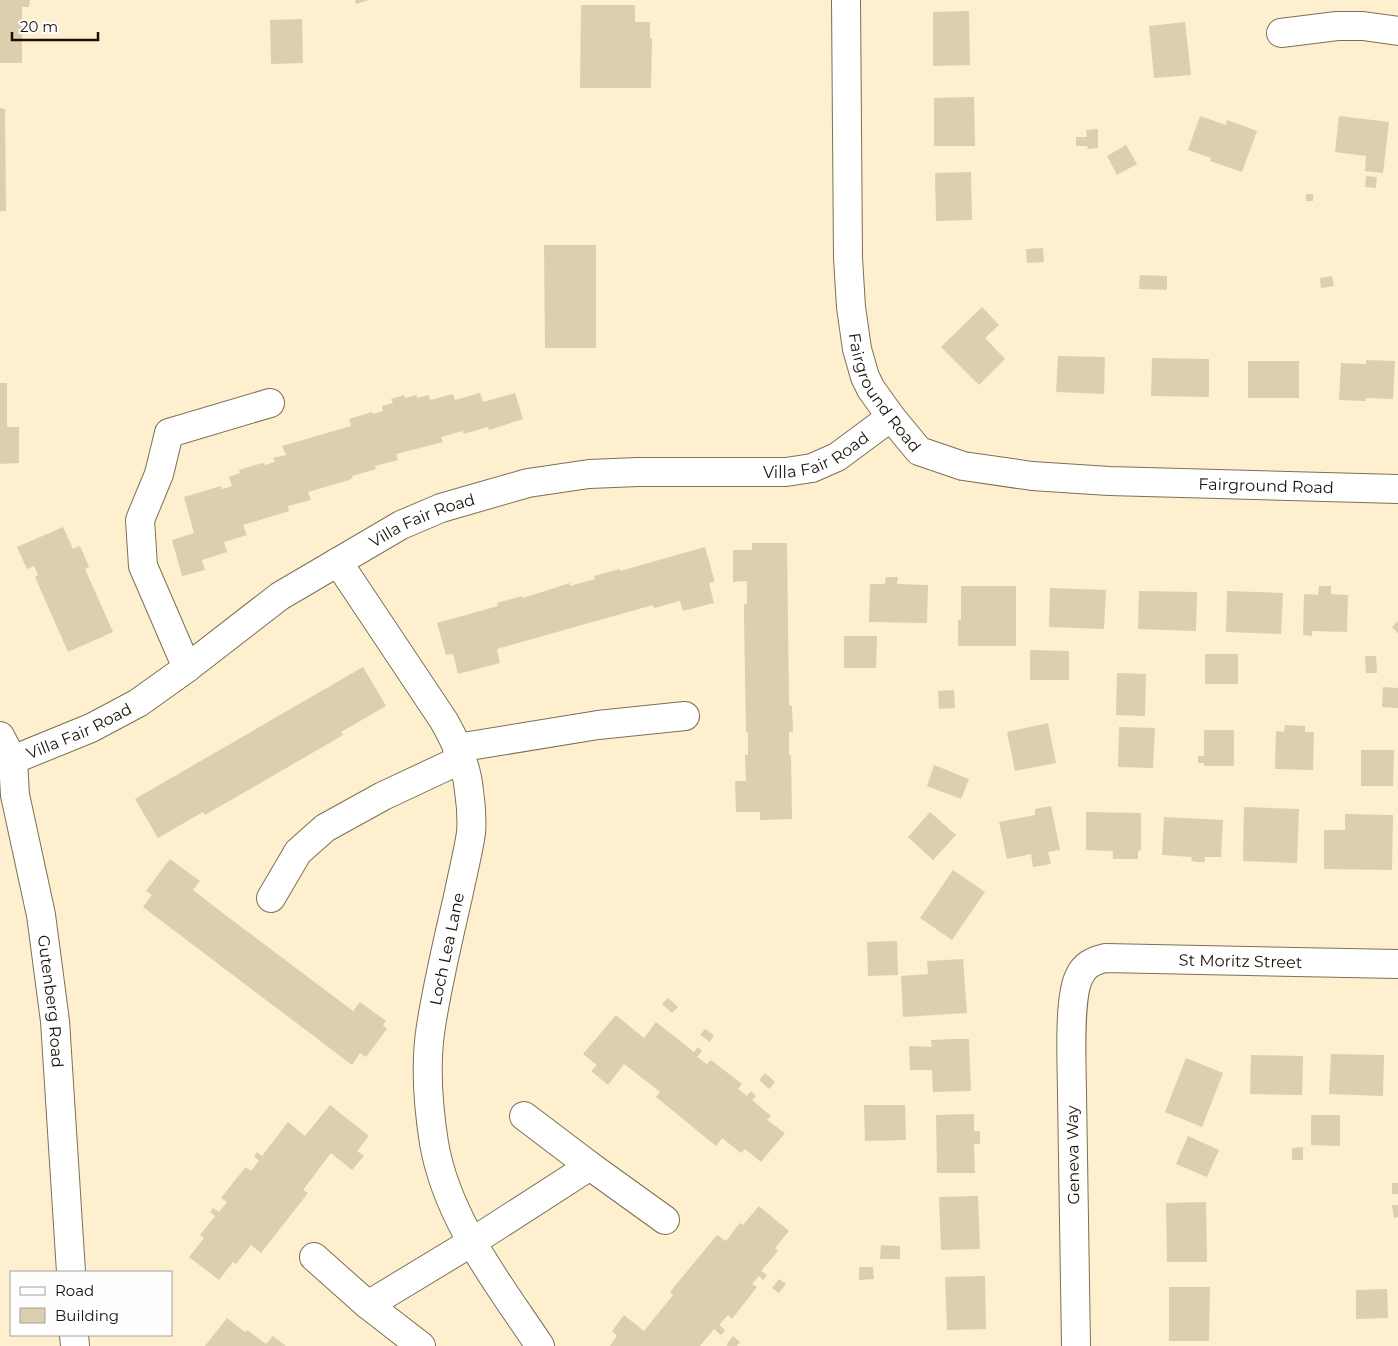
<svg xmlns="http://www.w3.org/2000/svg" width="1398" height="1346" viewBox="0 0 1398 1346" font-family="Montserrat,sans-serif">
<rect width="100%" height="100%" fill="#feefce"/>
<g fill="#ddceae">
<path d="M0 0H30L29 7H22V63H0Z"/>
<path d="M355 0H369L356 4Z"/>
<path d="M581 5H635V22H650V39L652 38 651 88H580Z"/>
<path d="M969 11 970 65 933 66V12Z"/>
<path d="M302 19 303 63 271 64 270 20Z"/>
<path d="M1185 22 1191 75 1154 78 1149 26Z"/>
<path d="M974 97 975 146H934V98Z"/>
<path d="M0 108 5 109 6 211H0Z"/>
<path d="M1200 116 1226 125 1227 120 1257 131 1242 172 1210 161 1211 158 1188 150Z"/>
<path d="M1339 116 1389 122 1383 173 1365 171 1366 156 1335 152Z"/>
<path d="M1098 129V148L1088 149 1087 146H1076V137H1087L1086 130Z"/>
<path d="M1126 145 1137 164 1117 175 1107 156Z"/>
<path d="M971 172 972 220 936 221 935 173Z"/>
<path d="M1366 176 1377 177 1376 188 1365 187Z"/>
<rect x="1306" y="194" width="7" height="7"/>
<path d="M544 245H596V348H545Z"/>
<path d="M1043 248 1044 262 1027 263 1026 249Z"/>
<path d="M1140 275 1167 276V290L1139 289Z"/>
<path d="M1332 276 1334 286 1321 288 1320 278Z"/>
<path d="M982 307 999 325 985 338 1005 359 979 385 941 347Z"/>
<path d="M1058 356 1105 357 1104 394 1056 392Z"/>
<path d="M1152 358 1209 359V397L1151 396Z"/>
<path d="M1366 360 1395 361 1393 399 1366 398V401L1339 400 1341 363 1366 364Z"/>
<rect x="1248" y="361" width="51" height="37"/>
<path d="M0 383H7V427H19V463L0 464Z"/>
<path d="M480 393 483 402 515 393 523 419 489 430 488 427 463 434V431L441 437 443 442 396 454 398 460 375 466 376 469 352 476 353 478 349 480 308 492 311 500 288 506 289 511 243 525 247 535 224 542 227 552 202 560 205 570 182 576 172 540 194 533 184 497 221 486 222 489 232 486 229 477 240 473 239 470 255 465 264 463 265 465 275 462 273 458 286 455 282 446 351 426 349 419 372 412 373 414 383 411 382 406 393 403 391 399 404 395 405 398 417 395V398L429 395 430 400 453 394 455 400Z"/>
<path d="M63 527 73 549 79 546 81 548 89 567 85 569 113 632 68 652 35 577 38 575 34 566 27 569 17 547Z"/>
<path d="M752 543H787L789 704 790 706H792L793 732H789V755H791L792 819 760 820V812H736L735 781H746L745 755H748V732H746L744 615V604H747V581L733 582V550H752Z"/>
<path d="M705 547 714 579V582L709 583 714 603 683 611 680 601 654 608 653 605 518 643 497 649 500 663 458 674 453 654 446 655 437 623 498 606 497 603 522 596 523 598 570 583V586L595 579 594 576 620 569V571Z"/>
<path d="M886 577H898L897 584 928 585 927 623 869 622 870 584H885Z"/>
<path d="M961 586H1016V646H958V620H961Z"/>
<path d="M1319 586H1331V594L1348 595 1347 632 1312 631V636L1303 635 1304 594 1318 595Z"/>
<path d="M1050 588 1106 590 1104 629 1049 627Z"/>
<path d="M1139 591 1197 592 1196 631 1138 629Z"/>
<path d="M1227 591 1283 593 1281 634 1226 632Z"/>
<path d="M1398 621V633L1392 627Z"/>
<path d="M844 636H877L876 668H844Z"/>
<path d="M1030 650 1069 651V680H1030Z"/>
<rect x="1205" y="654" width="33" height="30"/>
<path d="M1365 656H1376L1377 673H1366Z"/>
<path d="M363 667 386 706 341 732 343 735 333 741 205 815 203 812 158 838 135 799Z"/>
<path d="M1117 673 1146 674 1145 716 1116 715Z"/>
<path d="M1383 687 1398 688V708L1382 707Z"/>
<path d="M954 690 955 708 939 709 938 691Z"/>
<path d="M1048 723 1056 763 1015 771 1007 732Z"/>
<path d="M1285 725 1305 726V732H1314L1313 770 1275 769 1276 731 1284 732Z"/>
<path d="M1119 727 1155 728 1153 768 1118 767Z"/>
<path d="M1204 730H1234V766H1204V763H1198V756H1204Z"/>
<path d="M1361 750H1394L1393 786H1361Z"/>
<path d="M934 765 969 779 961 799 927 786Z"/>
<path d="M1051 806 1060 850 1048 852 1051 864 1033 867 1031 854 1007 859 999 822 1035 815V809Z"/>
<path d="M1244 807 1299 809 1297 863 1243 861Z"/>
<path d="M930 812 956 835 933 860 908 837Z"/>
<path d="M1086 812 1141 813V850L1138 851V859H1113V851L1086 850Z"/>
<path d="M1345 814 1393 815 1392 870 1324 869V830H1345Z"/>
<path d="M1164 817 1223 820 1221 857H1205V862H1197L1191 861 1192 857 1162 855Z"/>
<path d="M170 859 200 881 193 890 220 911 353 1011 360 1002 386 1021 383 1025 387 1029 366 1057 360 1053 352 1065 143 907 152 895 146 891Z"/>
<path d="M953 870 985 892 952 940 920 918Z"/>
<path d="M897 941 898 975 868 976 867 942Z"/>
<path d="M963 959 967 1013 903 1017 901 976 928 974 927 961Z"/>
<path d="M668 998 678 1007 672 1013 662 1004Z"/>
<path d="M616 1015 644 1038 656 1022 694 1052 698 1047 702 1051 697 1057 707 1064 711 1060 742 1084 738 1089 747 1096 751 1091 756 1096 752 1100 771 1116 767 1120 785 1133 761 1162 745 1149 741 1153 722 1138 716 1146 656 1097 660 1092 624 1064 608 1085 591 1071 597 1065 583 1054Z"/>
<path d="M705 1029 714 1035 710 1042 700 1035Z"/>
<path d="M953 1039H969L971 1091 933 1092 932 1070H910L909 1046 932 1047 931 1040Z"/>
<path d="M1331 1054 1384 1055 1383 1096 1329 1094Z"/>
<path d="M1251 1055 1303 1056 1302 1095 1250 1094Z"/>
<path d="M1186 1058 1223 1073 1202 1127 1165 1112Z"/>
<path d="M765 1073 775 1082 769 1089 759 1080Z"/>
<path d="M330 1105 369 1136 357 1151 364 1156 352 1170 331 1153 303 1190 308 1193 261 1253 251 1245 236 1264 233 1262 219 1280 189 1257 204 1238 200 1235 215 1216 210 1212 211 1211 213 1208 219 1212 227 1202 221 1198 236 1179 246 1167 251 1171 259 1161 254 1156 257 1152 262 1156 288 1122 305 1136Z"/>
<path d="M864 1105H905L906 1140 865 1141Z"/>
<path d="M974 1114V1131H980V1144H974L975 1173H937L936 1115Z"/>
<path d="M1311 1115H1340V1146L1311 1145Z"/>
<path d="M1188 1136 1219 1150 1207 1177 1176 1164Z"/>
<path d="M1303 1147V1160H1292V1148Z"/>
<rect x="1392" y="1183" width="6" height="11"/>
<path d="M978 1196 980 1249 941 1250 939 1197Z"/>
<path d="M1206 1202 1207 1262H1167L1166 1203Z"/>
<path d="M1392 1205H1398V1217L1394 1218Z"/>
<path d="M759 1206 789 1231 775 1248 778 1251 761 1271 767 1275 763 1280 759 1276 752 1284 757 1287 732 1319 728 1315 719 1325 725 1330 721 1335 714 1329 700 1346H610L617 1336 612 1331 624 1315 644 1331 673 1295 670 1292 717 1235 726 1241 740 1223 743 1225Z"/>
<path d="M881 1245 900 1246V1259H880Z"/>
<path d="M859 1267H873L874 1279 859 1280Z"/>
<path d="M985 1276 986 1329 947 1330 945 1277Z"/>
<path d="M779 1279 786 1284 779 1293 772 1288Z"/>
<path d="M1169 1287H1210L1209 1341H1169Z"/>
<path d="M1387 1289 1388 1318 1356 1319V1290Z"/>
<path d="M227 1318 245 1332 247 1330 266 1344 273 1336 286 1346H205Z"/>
<path d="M733 1336 740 1342 737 1346H728L726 1345Z"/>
</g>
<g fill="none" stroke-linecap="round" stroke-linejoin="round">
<defs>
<g id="minor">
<path id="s1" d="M846 0 848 258 851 307 857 349 865 377 871 389 891 417 919 451 963 466 1032 476 1109 481 1398 489"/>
<path d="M1281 33 1337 26H1363L1398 31"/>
<path d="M338 562 444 721C456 742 467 766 469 791 471 804 472 820 471 833 468 853 463 872 459 892 449 936 438 981 431 1026 425 1063 428 1105 434 1143 447 1219 498 1283 540 1346"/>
<path d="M187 668 143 566 140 520 159 474 169 433 270 403"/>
<path id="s2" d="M0 736 13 761 15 795 41 915 55 1021 71 1272"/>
<path d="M457 748 598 725 685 716"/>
<path id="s3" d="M0 765 91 728 138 703 187 668 280 596 401 525 441 508 528 483 589 474 638 472H786L812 468 837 457 891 417"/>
<path d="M271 898 298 852 325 828 383 796 462 759"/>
<path d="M524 1116 590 1166"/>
<path d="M314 1257 368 1305 472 1242 590 1166 665 1220"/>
<path d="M368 1305 421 1346"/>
<path d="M74 1335 75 1346"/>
<path id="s4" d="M1076 1346C1075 1262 1074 1178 1072 1094 1072 1067 1068 999 1079 977 1084 965 1093 961 1105 958L1398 964"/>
</g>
</defs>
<use href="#minor" stroke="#7d7053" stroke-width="30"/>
<use href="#minor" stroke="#fff" stroke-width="28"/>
</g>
<g text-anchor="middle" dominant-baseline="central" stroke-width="5" stroke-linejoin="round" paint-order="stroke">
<g font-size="16" fill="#171207" stroke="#fefefe">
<text stroke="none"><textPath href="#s1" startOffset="401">Fairground Road</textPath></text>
<text stroke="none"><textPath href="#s3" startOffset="896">Villa Fair Road</textPath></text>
<text stroke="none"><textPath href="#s1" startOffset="821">Fairground Road</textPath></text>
<text stroke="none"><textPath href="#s3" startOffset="491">Villa Fair Road</textPath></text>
<text stroke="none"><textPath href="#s3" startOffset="86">Villa Fair Road</textPath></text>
<text transform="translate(447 949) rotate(-78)">Loch Lea Lane</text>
<text stroke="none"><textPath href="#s4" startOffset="539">St Moritz Street</textPath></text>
<text stroke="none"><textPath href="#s2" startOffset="272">Gutenberg Road</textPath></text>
<text transform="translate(1073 1155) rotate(-91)">Geneva Way</text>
</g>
</g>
<rect x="10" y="1271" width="162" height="65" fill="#fefefe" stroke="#a2a09b"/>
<rect x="20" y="1287" width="25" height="8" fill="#ffffff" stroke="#a2a09b"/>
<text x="55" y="1296" font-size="15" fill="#171207">Road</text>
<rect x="20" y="1308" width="25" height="15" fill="#ddceae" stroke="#a2a09b"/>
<text x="55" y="1321" font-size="15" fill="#171207">Building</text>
<path d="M12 32v8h86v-8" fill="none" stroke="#171207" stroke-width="2.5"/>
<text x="20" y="32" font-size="15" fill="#171207" stroke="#fefefe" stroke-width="4" paint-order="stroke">20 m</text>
</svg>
